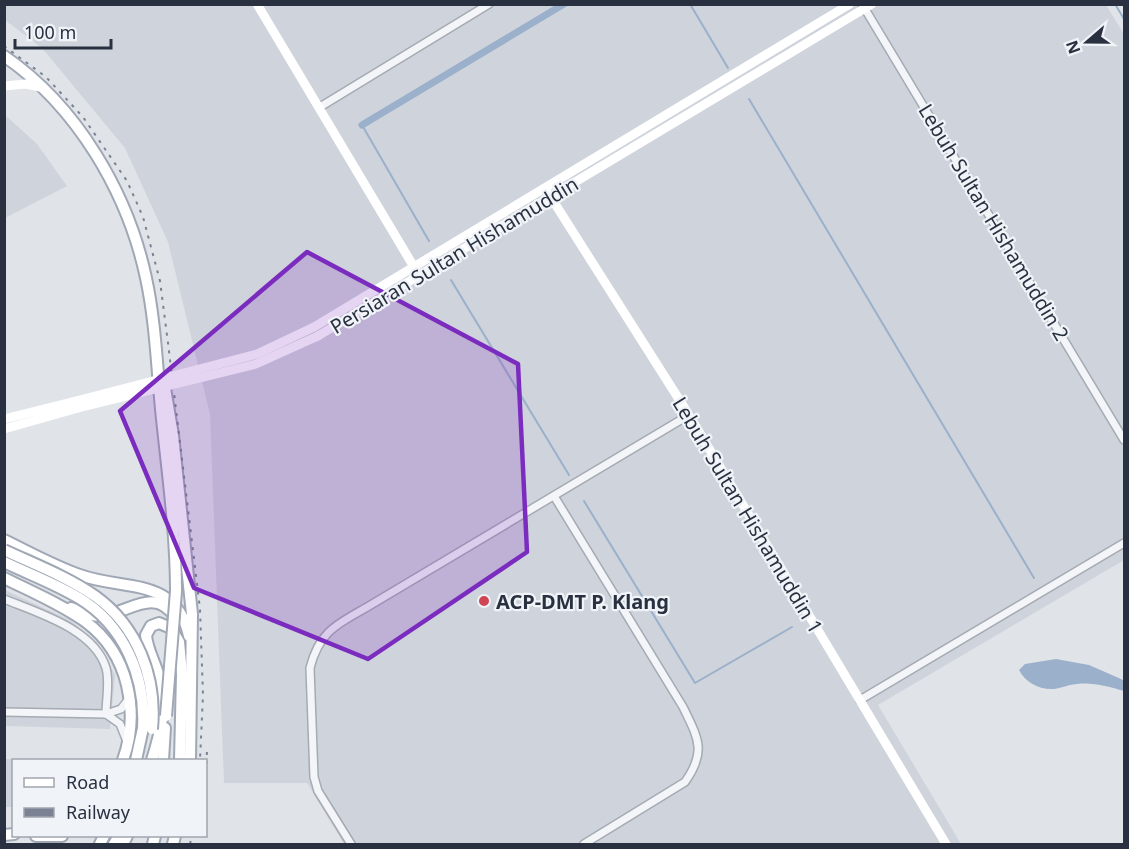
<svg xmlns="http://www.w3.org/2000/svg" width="1129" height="849" viewBox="0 0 1129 849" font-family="'Noto Sans',sans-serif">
<rect width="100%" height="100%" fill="#e0e4e9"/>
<g fill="#cfd3db">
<path d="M5 4 1106 5 1124 34V560L878 705 961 844H344L307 783H224L210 414 168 242 125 148 42 48 5 20Z"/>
<path d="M5 115 37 144 67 186 5 218Z"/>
<path d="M5 590 70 620 97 642 115 675 110 729 5 726Z"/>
<path d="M5 759 104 760H14L13 807H5Z"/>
</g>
<path fill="#9bb0ca" d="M1056 659 1089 665 1121 679 1124 681V691C1109 687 1094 682 1077 684 1070 684 1062 688 1054 689 1039 690 1025 682 1019 670L1025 664Z"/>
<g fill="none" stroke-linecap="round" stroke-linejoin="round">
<g stroke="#9bb0ca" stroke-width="2">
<path d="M690 4 728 68"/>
<path d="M1115 4 1124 19"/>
<path d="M749 99 1034 578"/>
<path d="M362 125 429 241"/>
<path d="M451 280 569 475"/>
<path d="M584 501 695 683 792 627"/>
</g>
<path stroke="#9bb0ca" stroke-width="7" d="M362 125 564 4"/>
<defs>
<g id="street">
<path d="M862 4 1124 440"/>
<path d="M320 107 489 4"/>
<path d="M554 496 683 707C698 738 707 751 685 782L584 844"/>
<path d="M4 599C38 613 94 629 106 668 110 682 106 700 106 714"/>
<path d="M860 700 1124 543"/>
<path d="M4 712 106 714 121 709 128 700"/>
<path d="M106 714 120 724 126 739"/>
<path d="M351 844 318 791 314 777 310 668C320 628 341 623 374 603L689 415"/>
</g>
<g id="primary">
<path d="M4 56C77 106 128 193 146 278 156 324 157 372 162 419 168 476 176 534 176 591"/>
<path d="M165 388 173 435 192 614 190 760"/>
<path d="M4 540C29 552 54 566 80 575 124 591 176 576 189 636"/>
<path d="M4 578C32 592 61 604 86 622 129 654 140 712 123 760"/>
<path d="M71 608C81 611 92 617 102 616 128 613 155 586 175 617"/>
<path d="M136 760 143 728"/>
<path d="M152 760C160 734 167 708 160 681 157 665 147 651 146 635L151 626 159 623 171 628 179 642 182 674 180 760"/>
<path d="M163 760 165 728"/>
<path d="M4 835 14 834"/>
<path d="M36 836H62"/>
<path d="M100 844 104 836"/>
<path d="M114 844 119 836"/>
<path d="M123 844 127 836"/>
<path d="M153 844 155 836"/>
<path d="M173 844 175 836"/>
</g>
</defs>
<use href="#street" stroke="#a5abb3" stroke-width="10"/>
<use href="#primary" stroke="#a0a7b5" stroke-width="14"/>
<use href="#street" stroke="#f3f5f8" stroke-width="7"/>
<g stroke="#fff" stroke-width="9">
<path d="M257 4 417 272"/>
<path d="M4 86 26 84 40 87"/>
<path d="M545 188 689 415 946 844"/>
<path d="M314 327 850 4"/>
<path d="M318 336 872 4"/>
<path d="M4 419 76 401"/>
<path d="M4 429 78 408"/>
</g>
<use href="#primary" stroke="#fff" stroke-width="10"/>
<g stroke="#7a8293" stroke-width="2" stroke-dasharray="3 6" stroke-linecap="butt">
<path d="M4 46 46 77 83 117 127 181 143 217 160 281 168 343 200 609 203 695 200 760"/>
<path d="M206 773 207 750"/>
<path d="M190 844 192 836"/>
</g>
<defs>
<g id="primary-bridge">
<path d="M4 550C34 564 68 577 95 596 137 626 157 677 152 729"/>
<path d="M4 562C29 574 56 584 79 598 124 625 146 677 143 728"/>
<path d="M166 716 176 591"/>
</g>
</defs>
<use href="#primary-bridge" stroke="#a0a7b5" stroke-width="14" stroke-linecap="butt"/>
<g stroke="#fff" stroke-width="9">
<path d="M76 401 257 354 314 327"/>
<path d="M78 408 256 364 318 336"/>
</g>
<use href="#primary-bridge" stroke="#fff" stroke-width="10"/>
</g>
<path fill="#7b2cbf" fill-opacity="0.2" stroke="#7b2cbf" stroke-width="4.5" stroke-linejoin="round" d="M307 252 518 364 527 552 368 659 194 588 120 411Z"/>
<circle fill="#cf4554" stroke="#f0f3f7" stroke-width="2" cx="484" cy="601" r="6"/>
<g text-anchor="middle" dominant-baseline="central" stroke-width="4.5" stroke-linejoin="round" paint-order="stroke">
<g font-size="20" fill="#293141" stroke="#f0f3f7">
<text transform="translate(994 222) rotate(59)">Lebuh Sultan Hishamuddin 2</text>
<text transform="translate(454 255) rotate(-31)">Persiaran Sultan Hishamuddin</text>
<text transform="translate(748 515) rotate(59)">Lebuh Sultan Hishamuddin 1</text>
</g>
<g font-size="20" font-weight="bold" fill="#293141" stroke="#f0f3f7" text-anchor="start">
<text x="496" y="601">ACP-DMT P. Klang</text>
</g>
</g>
<rect width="1129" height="849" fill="none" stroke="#293141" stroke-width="12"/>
<rect x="12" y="759" width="195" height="78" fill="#f0f3f7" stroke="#a0a5ae" stroke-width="1.5"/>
<rect x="24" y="778" width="30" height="9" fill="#ffffff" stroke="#a0a5ae" stroke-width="1.5"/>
<text x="66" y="789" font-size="18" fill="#293141">Road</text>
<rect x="24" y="808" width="30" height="9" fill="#7a8293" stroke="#a0a5ae" stroke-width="1.5"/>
<text x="66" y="819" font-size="18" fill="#293141">Railway</text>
<g transform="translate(1087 42) rotate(250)" stroke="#f0f3f7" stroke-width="4.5" paint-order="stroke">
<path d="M0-4.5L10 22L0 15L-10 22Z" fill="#293141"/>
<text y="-9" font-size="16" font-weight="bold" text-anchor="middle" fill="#293141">N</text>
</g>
<path d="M15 39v9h96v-9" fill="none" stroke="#293141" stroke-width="3"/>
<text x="24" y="39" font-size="18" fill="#293141" stroke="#f0f3f7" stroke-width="4.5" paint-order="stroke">100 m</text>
</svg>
